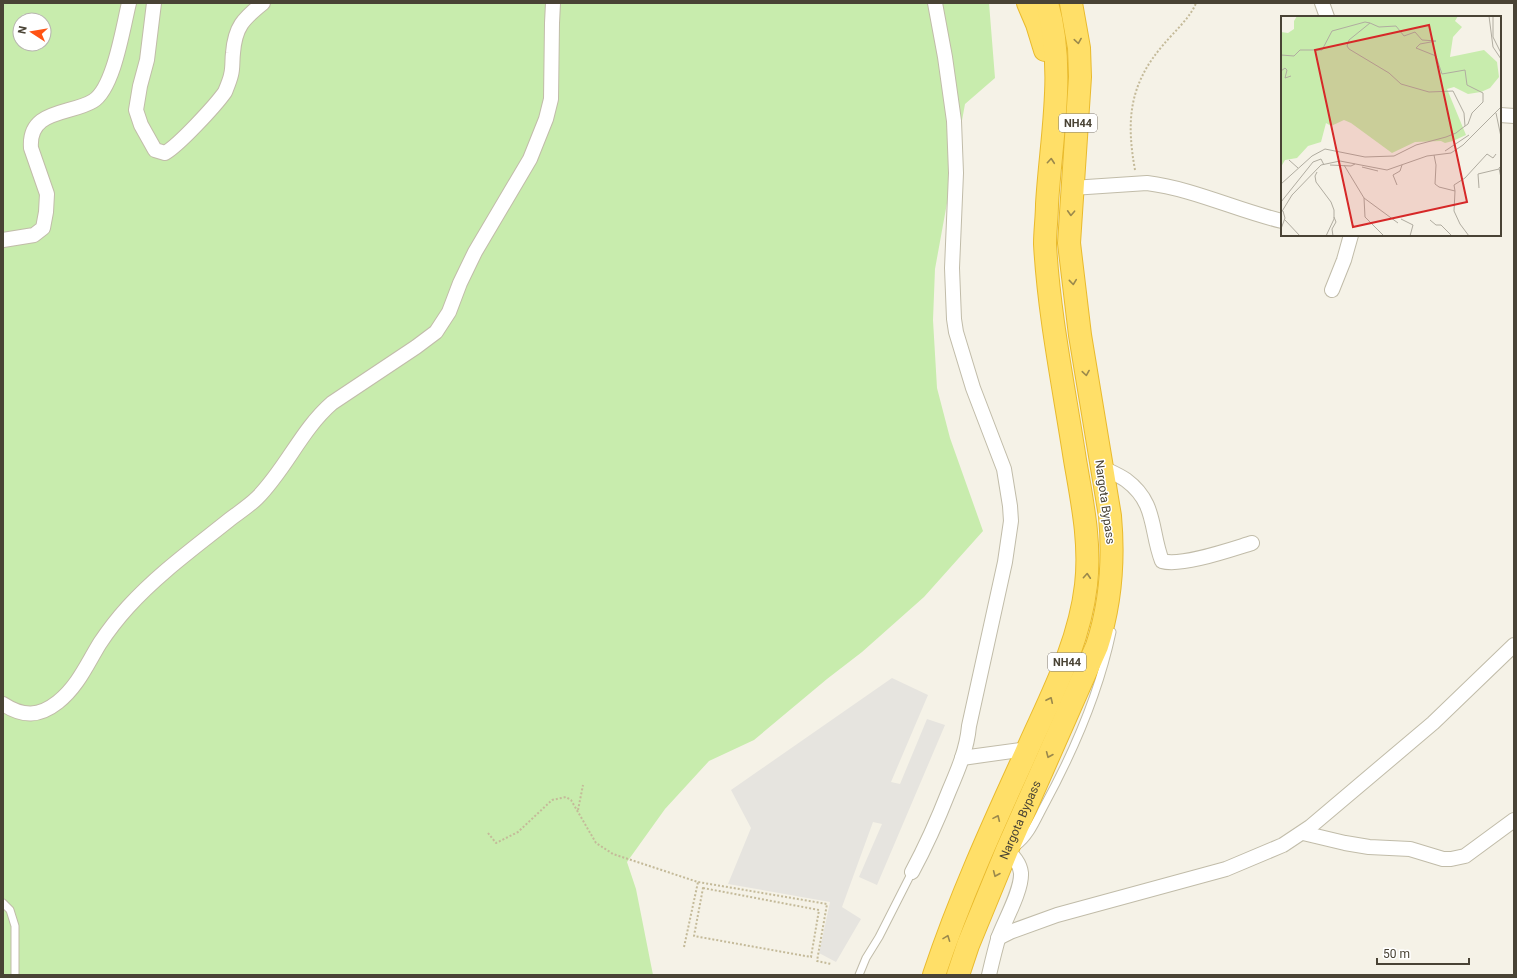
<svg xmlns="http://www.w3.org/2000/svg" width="1517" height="978" viewBox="0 0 1517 978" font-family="Roboto,sans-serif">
<rect width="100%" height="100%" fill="#f5f2e7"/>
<path fill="#c8ecad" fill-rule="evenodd" d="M3 3H989L995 78 965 104 935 269 933 320 937 388 950 438 983 531 924 597 862 652 827 679 754 740 709 761 665 809 627 862 636 889 653 975H3ZM20 20H44V44H20Z"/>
<path fill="#e6e4df" d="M892 678 928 695 891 782 900 784 927 719 945 725 877 885 859 877 882 824 873 822 842 907 861 919 836 962 819 953 830 902 728 884 751 828 731 790Z"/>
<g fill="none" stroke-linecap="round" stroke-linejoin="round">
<defs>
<g id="lane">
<path d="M1017 846C1030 837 1037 819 1044 806 1074 751 1099 693 1112 632"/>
<path d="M3 903 10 910 15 926V975"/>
<path d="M859 975 866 958 879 937 912 872"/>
</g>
<g id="street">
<path d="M154 3 147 60 140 86 136 110 141 125 155 150 165 153C179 145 215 106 225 92 227 87 230 80 231 75 233 68 232 60 233 53 235 27 243 19 263 3"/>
<path d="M1322 3 1327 17"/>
<path d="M1500 115 1514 116"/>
<path d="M1072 188 1147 183C1194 189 1236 210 1282 221"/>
<path d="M3 240 34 235 43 228 46 212 47 194 31 148C28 109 70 115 93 101 114 88 123 27 129 3"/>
<path d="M1332 290 1344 260 1351 235"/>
<path d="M1101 467C1109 471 1119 475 1126 480 1157 503 1150 530 1162 561 1181 567 1232 549 1252 543"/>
<path d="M3 704C23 717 39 717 58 702 78 686 87 664 100 643 108 631 118 618 128 607 158 574 194 548 229 520 238 513 249 506 257 498 286 469 301 430 332 403L416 347 436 332 449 312 460 283 475 252 530 159 546 119 551 99 552 23 553 3"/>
<path d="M962 758 1027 749"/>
<path d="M1303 833 1345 843 1369 847 1410 849 1443 859H1451L1465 856 1514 820"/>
<path d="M912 872C926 846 938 819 949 791 958 770 967 749 969 726L1005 562 1011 521 1010 506 1004 469 973 388 956 332 954 319 952 268 956 173 954 121 945 57 935 3"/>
<path d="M998 938 1010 932 1057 915 1226 869 1283 845 1310 827 1433 723 1514 645"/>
<path d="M989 975C992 962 995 949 999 936 1005 920 1022 890 1021 873 1020 863 1013 856 1007 850"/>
</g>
<g id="highway">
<path d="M1028 3 1037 24 1045 50"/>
<path d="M934 975C959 900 992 827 1025 755 1049 700 1079 646 1086 585 1091 543 1082 501 1075 460 1064 388 1049 316 1045 244 1045 231 1047 217 1047 204 1051 137 1066 69 1047 3"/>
<path id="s1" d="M958 975 968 945 1007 850 1097 646C1111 603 1114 560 1110 516L1080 335 1069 243 1080 77 1079 48 1071 3"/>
</g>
</defs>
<use href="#lane" stroke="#c1bca9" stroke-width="9"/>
<use href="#street" stroke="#c1bca9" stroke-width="16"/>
<use href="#highway" stroke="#e9ba2d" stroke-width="24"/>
<g stroke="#c4ba99" stroke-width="2" stroke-dasharray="2 2" stroke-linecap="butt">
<path d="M1135 170C1126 120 1129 84 1164 44 1173 33 1191 17 1196 3"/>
<path d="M578 810 583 785"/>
<path d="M488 833 496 843 518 832 552 800 566 797 571 800 596 843 613 854 698 882 827 904 817 961 831 964"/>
<path d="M703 888 819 910 811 957 694 936Z"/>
<path d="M684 947 698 882"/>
</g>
<use href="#lane" stroke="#fff" stroke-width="7"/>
<use href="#street" stroke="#fff" stroke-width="14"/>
<use href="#highway" stroke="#ffdf68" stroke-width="22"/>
</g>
<defs><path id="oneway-chevron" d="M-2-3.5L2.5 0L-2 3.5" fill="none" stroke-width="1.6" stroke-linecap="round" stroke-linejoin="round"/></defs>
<g stroke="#9b894c">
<use href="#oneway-chevron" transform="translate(1078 41) rotate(81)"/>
<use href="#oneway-chevron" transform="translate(1051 161) rotate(-85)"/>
<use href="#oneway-chevron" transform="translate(1071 213) rotate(93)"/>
<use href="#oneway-chevron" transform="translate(1073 282) rotate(84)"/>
<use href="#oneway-chevron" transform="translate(1086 373) rotate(81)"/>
<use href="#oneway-chevron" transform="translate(1087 576) rotate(-86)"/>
<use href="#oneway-chevron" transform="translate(1050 700) rotate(-65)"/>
<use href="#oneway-chevron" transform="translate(1049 755) rotate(113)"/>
<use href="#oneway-chevron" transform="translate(997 818) rotate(-66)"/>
<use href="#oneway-chevron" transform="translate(996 874) rotate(113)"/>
<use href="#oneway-chevron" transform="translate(947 938) rotate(-69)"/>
</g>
<g text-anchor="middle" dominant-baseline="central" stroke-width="3" stroke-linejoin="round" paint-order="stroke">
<g fill="#fff" stroke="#807b72" stroke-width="1">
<rect x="1059" y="114" width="38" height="18" rx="3"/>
<rect x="1048" y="653" width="38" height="18" rx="3"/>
</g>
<g font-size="11" font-weight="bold" fill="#494335">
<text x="1078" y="123">NH44</text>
<text x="1067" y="662">NH44</text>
</g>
<g font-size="12" fill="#494335" stroke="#fff">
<text transform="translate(1105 502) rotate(82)">Nargota Bypass</text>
<text stroke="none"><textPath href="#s1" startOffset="167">Nargota Bypass</textPath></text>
</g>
</g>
<g transform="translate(1281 16)">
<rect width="220" height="220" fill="#f5f2e7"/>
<path d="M16 0H177L174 5 181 11 172 21 169 41 203 34 216 46 218 61 209 72 200 76 187 78 173 71 166 73 185 119 172 125 164 127 160 125 134 126 111 137 70 107 63 104 50 110 45 107 40 126 27 130 16 142 4 144 0 151V16L7 17 13 13V5Z" fill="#c8ecad"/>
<path fill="none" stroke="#b0aca0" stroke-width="1" d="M208 0 212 31 220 43M212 0V21L220 37M0 39 13 40 19 34H41L51 15 84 6 89 7M0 55 4 52 6 54 4 62 10 60M215 97 220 121M164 135 188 119M153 139 155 149 154 168 158 171 174 175 173 195 179 208 188 220M8 144 17 152M49 149 70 150 74 148M63 149 83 182 117 207M220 150 218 152 220 162M81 151 97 155M36 156 34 160 35 166 50 186 53 194V203L45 220M0 168 31 140 44 133 84 141 113 140 135 129 165 121 175 117 180 113 187 108 191 97 202 86V77L186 69 184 54 161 58 155 40 135 32 139 28 155 25 141 24 134 16 123 20 115 10 98 11 89 7 68 24 66 30 68 33 108 57 120 68 148 76 172 75 183 97 184 110M116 169 112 159 119 155 121 149M198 172 197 158 218 153M174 175 173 169 184 162 206 138 212 142 215 138M83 182 84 201 103 220M0 186 32 146 40 143 43 149M0 197 11 179 40 149 59 145 106 154 146 140 170 137 182 129 220 91M120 203 132 209 129 220M4 204 19 220M149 204 155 209H160L171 220M0 213 4 202 2 195M52 220 51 213 55 206 53 201"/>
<path fill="#d62828" fill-opacity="0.15" stroke="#d62828" stroke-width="2" d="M148 9 186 186 72 211 34 34Z"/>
<rect width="220" height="220" fill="none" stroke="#494335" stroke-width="2"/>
</g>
<rect width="1517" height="978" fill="none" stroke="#494335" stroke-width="8"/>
<g transform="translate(32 32) rotate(282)"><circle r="19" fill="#ffffff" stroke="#b6b4ae"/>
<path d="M0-3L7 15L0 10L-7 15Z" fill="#ff5314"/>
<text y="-6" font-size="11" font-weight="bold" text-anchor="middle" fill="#494335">N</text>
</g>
<path d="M1377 958v6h92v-6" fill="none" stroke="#494335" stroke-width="2"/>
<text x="1383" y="958" font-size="12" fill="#494335" stroke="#ffffff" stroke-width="3" paint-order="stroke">50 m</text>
</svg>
